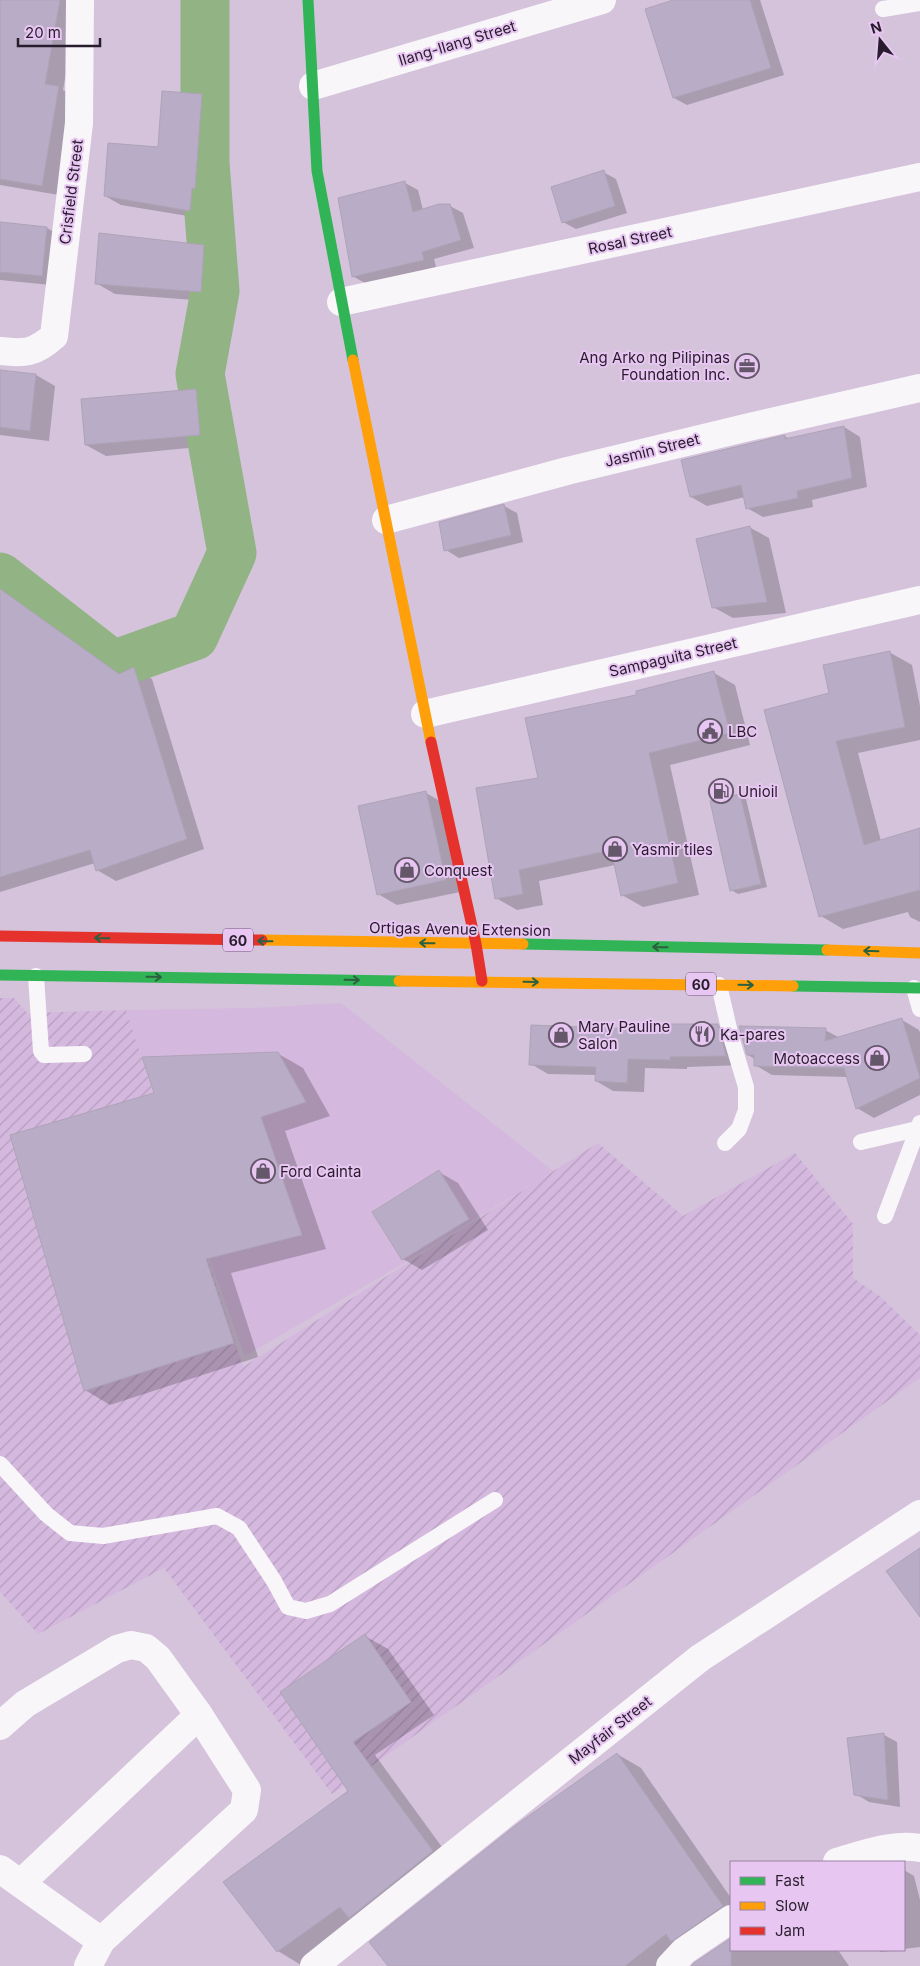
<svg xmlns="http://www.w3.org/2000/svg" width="920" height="1966" viewBox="0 0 920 1966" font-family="Inter,sans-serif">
<defs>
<pattern id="industrial-furrows" width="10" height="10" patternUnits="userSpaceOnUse" patternTransform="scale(1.25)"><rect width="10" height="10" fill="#d4b8de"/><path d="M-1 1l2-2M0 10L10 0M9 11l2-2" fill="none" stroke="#b69ebf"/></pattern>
</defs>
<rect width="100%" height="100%" fill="#d4c3db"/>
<path fill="#d4b8de" d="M341 1003 553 1171 399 1266 245 1356 209 1258 126 1010 252 1008Z"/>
<path fill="url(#industrial-furrows)" d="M0 998H14L27 1013 126 1010 243 1367 598 1143 683 1216 795 1153 853 1224V1278L881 1297 920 1335V1378L332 1794 164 1568 38 1634 0 1592Z"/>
<g fill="#0003">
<path d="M0 0H79L63 90 76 97 59 195 0 185Z"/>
<path d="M677 0H760L784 75 687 105 674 98Z"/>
<path d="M201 95 217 104 210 197H208L206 219 121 205 105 196 159 148Z"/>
<path d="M603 172 616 179 627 213 576 229 563 222Z"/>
<path d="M405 183 418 190 423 210 450 206 463 213 474 248 434 259 436 267 367 284 354 277Z"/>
<path d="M0 223 47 228 66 239 61 286 0 280Z"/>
<path d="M204 246 223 257 220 302 115 294 96 283Z"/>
<path d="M0 371 36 375 55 386 49 441 0 435Z"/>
<path d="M196 390 215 401 219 445 106 456 86 445Z"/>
<path d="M844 427 860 437 867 487 812 500 813 507 763 517 747 508 745 497 707 506 691 497 784 436 790 439Z"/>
<path d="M504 506 517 513 523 542 459 558 446 550Z"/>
<path d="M749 527 769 538 786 613 733 618 713 607Z"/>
<path d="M0 587 121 674 134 669 152 679 204 849 116 881 97 870 95 863 0 892Z"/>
<path d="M889 652 912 665 920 706V740L858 753 881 841 920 830V922L910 917 908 912 843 929 821 916 831 694Z"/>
<path d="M714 673 735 685 750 745 670 765 699 895 643 907 622 895 615 865 539 881 543 905 517 910 496 898 539 779 638 696Z"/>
<path d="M426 793 445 804 465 891 397 905 378 894Z"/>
<path d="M740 796 746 799 767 887 738 894 731 890Z"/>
<path d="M902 1020 919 1030 920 1033V1095L874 1118 857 1108 848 1077 772 1075 755 1065V1059L748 1055 825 1030 840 1038Z"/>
<path d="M717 1025 734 1035 743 1065 687 1067V1069L645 1068 644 1092 613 1091 596 1081 597 1075 548 1074 531 1064 636 1031Z"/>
<path d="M277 1053 303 1068 330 1116 285 1131 326 1249 231 1273 258 1357 110 1405 85 1390 156 1094Z"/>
<path d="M439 1172 458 1183 488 1230 422 1270 403 1259Z"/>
<path d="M365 1636 388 1649 434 1715 375 1755 455 1865 301 1965 278 1951 350 1791 282 1693Z"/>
<path d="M884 1735 897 1742 900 1807 869 1802 856 1794 848 1739Z"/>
<path d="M617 1754 641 1768 731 1898V1930L666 1966H390Z"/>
<path d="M904 1870 914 1876 920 1900V1947L904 1949Z"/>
<path d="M731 1940V1950H838L849 1966H694Z"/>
<path d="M878 1950H899L881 1952Z"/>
</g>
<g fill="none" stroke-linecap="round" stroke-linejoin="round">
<path stroke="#92b384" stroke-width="49" d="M0 577 113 665 194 636 232 553 200 374 215 291 205 163V0"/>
</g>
<g fill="#b9acc7" stroke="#aea3b7">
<path d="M0 0H60L45 84 59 86 42 186 0 179Z"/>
<path d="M673 0H750L771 68 673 98 645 9Z"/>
<path d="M162 91 202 94 195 189 192 188 190 211 104 196 108 143 158 147Z"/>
<path d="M604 170 615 206 562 223 551 187Z"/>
<path d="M405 181 413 212 439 204H450L461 240 422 252 424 260 352 277 338 198Z"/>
<path d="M0 222 47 227 42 276 0 272Z"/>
<path d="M99 233 204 245 201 292 95 284Z"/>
<path d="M0 370 36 374 30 431 0 427Z"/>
<path d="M196 389 200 435 85 445 81 399Z"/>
<path d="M844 426 852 478 797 491 798 498 746 509 741 485 690 497 681 460 785 435V439Z"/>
<path d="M504 504 511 535 444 551 439 522Z"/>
<path d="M750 526 767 602 712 608 696 539Z"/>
<path d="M0 589 119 674 134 667 187 839 96 871 90 850 0 877Z"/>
<path d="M890 651 905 727 836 741 864 845 920 828V890L819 917 764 710 829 693 823 665Z"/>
<path d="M714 671 730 733 649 753 678 883 621 896 611 850 519 870 523 894 495 899 476 788 538 778 525 718 636 695V691Z"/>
<path d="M426 791 446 880 377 895 358 806Z"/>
<path d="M740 794 761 884 730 891 710 801Z"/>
<path d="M902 1018 920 1078 856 1109 844 1068 754 1066V1055H747L739 1026 826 1028 825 1041Z"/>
<path d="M635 1024H718L726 1056 670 1057V1060L628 1059 627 1083 595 1081 596 1067 529 1065 531 1025 635 1029Z"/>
<path d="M278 1052 306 1102 261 1117 302 1235 206 1259 234 1343 84 1391 10 1135 154 1093 142 1057Z"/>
<path d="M439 1170 469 1219 402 1260 372 1212Z"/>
<path d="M920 1548V1617L886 1571Z"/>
<path d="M365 1634 411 1702 353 1742 433 1851 349 1918 340 1907 277 1952 223 1882 348 1791 280 1692Z"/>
<path d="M884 1733 888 1800 854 1795 847 1738Z"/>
<path d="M617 1753 723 1906 671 1942 666 1934 625 1966H388L369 1942 516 1825Z"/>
<path d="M731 1938V1966H691L694 1963Z"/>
</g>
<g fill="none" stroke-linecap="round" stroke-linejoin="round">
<g stroke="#f9f6fa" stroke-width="16">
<path d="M883 9 920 3"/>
<path d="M36 976 41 1051 44 1055 84 1054"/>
<path d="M719 985 731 1037 746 1087V1110L739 1129 725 1143"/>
<path d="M914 988 920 1009"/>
<path d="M861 1142 917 1129"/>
<path d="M885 1216 920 1123"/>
<path d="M0 1464 46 1514 70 1533 103 1536 217 1516 239 1528 274 1581 288 1607 306 1611 330 1604 495 1500"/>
</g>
<g stroke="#f9f6fa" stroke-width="28">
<path d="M313 86 602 0"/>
<path d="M341 302 920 177"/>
<path d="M0 351C25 354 35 353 54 336L79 123 80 0"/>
<path d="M386 520 567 471 749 427 920 388"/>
<path d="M425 714 920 600"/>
<path d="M0 1726 25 1704 117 1649 131 1645 146 1648 158 1658 199 1715 247 1790 244 1810 101 1941 88 1966"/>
<path d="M837 1862C863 1854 893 1843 920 1848"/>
<path d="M0 1869 101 1941"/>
<path d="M21 1883 199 1715"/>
<path d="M314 1966 700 1658 920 1514"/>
<path d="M670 1966 684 1951 731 1919"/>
</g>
<g stroke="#30b455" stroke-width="11">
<path d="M308 0 317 171 353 360"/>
<path d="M523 944 827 950"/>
<path d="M0 975 399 981"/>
<path d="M793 986 920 988"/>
</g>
<g stroke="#ff9f0a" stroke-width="11">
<path d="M353 360 431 742"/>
<path d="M262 940 523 944"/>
<path d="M827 950 920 953"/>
<path d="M399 981 793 986"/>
</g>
<g stroke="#e5322d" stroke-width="11">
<path d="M431 742 476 944 482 981"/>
<path d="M0 936 262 940"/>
</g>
</g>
<defs><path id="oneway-shaft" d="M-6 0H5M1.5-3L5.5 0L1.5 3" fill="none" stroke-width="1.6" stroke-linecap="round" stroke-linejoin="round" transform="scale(1.25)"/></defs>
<g stroke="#2c613f">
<use href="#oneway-shaft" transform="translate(102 938) rotate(-179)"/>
<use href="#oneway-shaft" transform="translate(265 941) rotate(-179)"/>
<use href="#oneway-shaft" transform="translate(427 943) rotate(-179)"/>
<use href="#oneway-shaft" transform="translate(660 947) rotate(-179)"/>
<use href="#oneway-shaft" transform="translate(871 951) rotate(-178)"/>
<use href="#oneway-shaft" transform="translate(154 977) rotate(1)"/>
<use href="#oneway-shaft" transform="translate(352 980) rotate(1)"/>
<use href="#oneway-shaft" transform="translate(531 982) rotate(1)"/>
<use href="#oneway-shaft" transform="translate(746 985) rotate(1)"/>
</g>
<defs>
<symbol id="office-ring" viewBox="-11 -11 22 22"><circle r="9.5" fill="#e7c6f2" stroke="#65576a" stroke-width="1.5"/><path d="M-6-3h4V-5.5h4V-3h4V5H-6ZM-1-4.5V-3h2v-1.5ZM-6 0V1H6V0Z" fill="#65576a"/></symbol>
<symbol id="civic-ring" viewBox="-11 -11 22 22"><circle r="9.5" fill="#e7c6f2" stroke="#65576a" stroke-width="1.5"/><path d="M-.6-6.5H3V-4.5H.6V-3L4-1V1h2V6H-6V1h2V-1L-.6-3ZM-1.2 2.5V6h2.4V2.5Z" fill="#65576a"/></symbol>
<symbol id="fuel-ring" viewBox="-11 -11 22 22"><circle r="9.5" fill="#e7c6f2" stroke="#65576a" stroke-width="1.5"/><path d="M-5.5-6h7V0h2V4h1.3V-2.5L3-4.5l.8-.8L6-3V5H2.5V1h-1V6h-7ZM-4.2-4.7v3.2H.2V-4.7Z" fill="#65576a"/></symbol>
<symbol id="shop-ring" viewBox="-11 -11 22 22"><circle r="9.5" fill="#e7c6f2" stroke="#65576a" stroke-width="1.5"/><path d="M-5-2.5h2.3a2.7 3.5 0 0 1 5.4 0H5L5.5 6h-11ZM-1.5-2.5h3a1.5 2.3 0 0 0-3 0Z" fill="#65576a"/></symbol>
<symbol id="restaurant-ring" viewBox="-11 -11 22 22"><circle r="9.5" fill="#e7c6f2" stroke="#65576a" stroke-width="1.5"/><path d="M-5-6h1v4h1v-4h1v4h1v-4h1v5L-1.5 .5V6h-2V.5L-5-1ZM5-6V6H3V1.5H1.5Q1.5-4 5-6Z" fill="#65576a"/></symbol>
</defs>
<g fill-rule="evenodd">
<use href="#office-ring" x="733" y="352" width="28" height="28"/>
<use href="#civic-ring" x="696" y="717" width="28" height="28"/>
<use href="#fuel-ring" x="707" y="777" width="28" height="28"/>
<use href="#shop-ring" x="601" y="835" width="28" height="28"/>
<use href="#shop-ring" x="393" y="856" width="28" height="28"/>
<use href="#restaurant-ring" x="688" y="1020" width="28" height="28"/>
<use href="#shop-ring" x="547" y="1021" width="28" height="28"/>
<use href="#shop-ring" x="863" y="1044" width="28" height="28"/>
<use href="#shop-ring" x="249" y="1157" width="28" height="28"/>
</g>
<g text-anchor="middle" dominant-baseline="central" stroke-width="4" stroke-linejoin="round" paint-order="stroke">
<g fill="#e7c6f2" stroke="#625068" stroke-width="1">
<rect x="223" y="928.5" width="30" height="23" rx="4"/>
<rect x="686" y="972.5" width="30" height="23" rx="4"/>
</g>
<g font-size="14" font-weight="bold" fill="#291d2d">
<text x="238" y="940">60</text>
<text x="701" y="984">60</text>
</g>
<g font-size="15" fill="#291d2d" stroke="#e7c6f2">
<text transform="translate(457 43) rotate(-17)">Ilang-Ilang Street</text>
<text transform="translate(71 192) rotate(-83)">Crisfield Street</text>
<text transform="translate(630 240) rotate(-12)">Rosal Street</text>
<text transform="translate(652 450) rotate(-14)">Jasmin Street</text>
<text transform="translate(673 657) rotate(-13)">Sampaguita Street</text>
<text transform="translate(460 929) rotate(1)">Ortigas Avenue Extension</text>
<text transform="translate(610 1730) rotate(-38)">Mayfair Street</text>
</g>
<g font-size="15" fill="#291d2d" stroke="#e7c6f2" text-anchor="start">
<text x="730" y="357" text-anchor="end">Ang Arko ng Pilipinas<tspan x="730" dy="17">Foundation Inc.</tspan></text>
<text x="728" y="731">LBC</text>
<text x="738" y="791">Unioil</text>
<text x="632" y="849">Yasmir tiles</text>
<text x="424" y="870">Conquest</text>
<text x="578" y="1026">Mary Pauline<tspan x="578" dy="17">Salon</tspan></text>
<text x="720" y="1034">Ka-pares</text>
<text x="860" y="1058" text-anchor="end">Motoaccess</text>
<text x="280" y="1171">Ford Cainta</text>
</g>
</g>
<rect x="730" y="1861" width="175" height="90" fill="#e7c6f2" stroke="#9b82a3"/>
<rect x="740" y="1877" width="25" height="8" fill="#30b455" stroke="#9b82a3"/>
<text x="775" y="1886" font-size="15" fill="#291d2d">Fast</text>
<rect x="740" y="1902" width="25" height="8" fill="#ff9f0a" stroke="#9b82a3"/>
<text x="775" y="1911" font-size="15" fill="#291d2d">Slow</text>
<rect x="740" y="1927" width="25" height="8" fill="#e5322d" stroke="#9b82a3"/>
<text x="775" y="1936" font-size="15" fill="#291d2d">Jam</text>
<g transform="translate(880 40) rotate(343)" stroke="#e7c6f2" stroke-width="4" paint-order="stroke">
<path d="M0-4L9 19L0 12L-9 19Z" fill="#291d2d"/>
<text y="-8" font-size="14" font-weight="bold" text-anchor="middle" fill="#291d2d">N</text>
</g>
<path d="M18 38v8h82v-8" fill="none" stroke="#291d2d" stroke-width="2.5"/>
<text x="25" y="38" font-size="15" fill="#291d2d" stroke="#e7c6f2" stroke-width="4" paint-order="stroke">20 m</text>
</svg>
